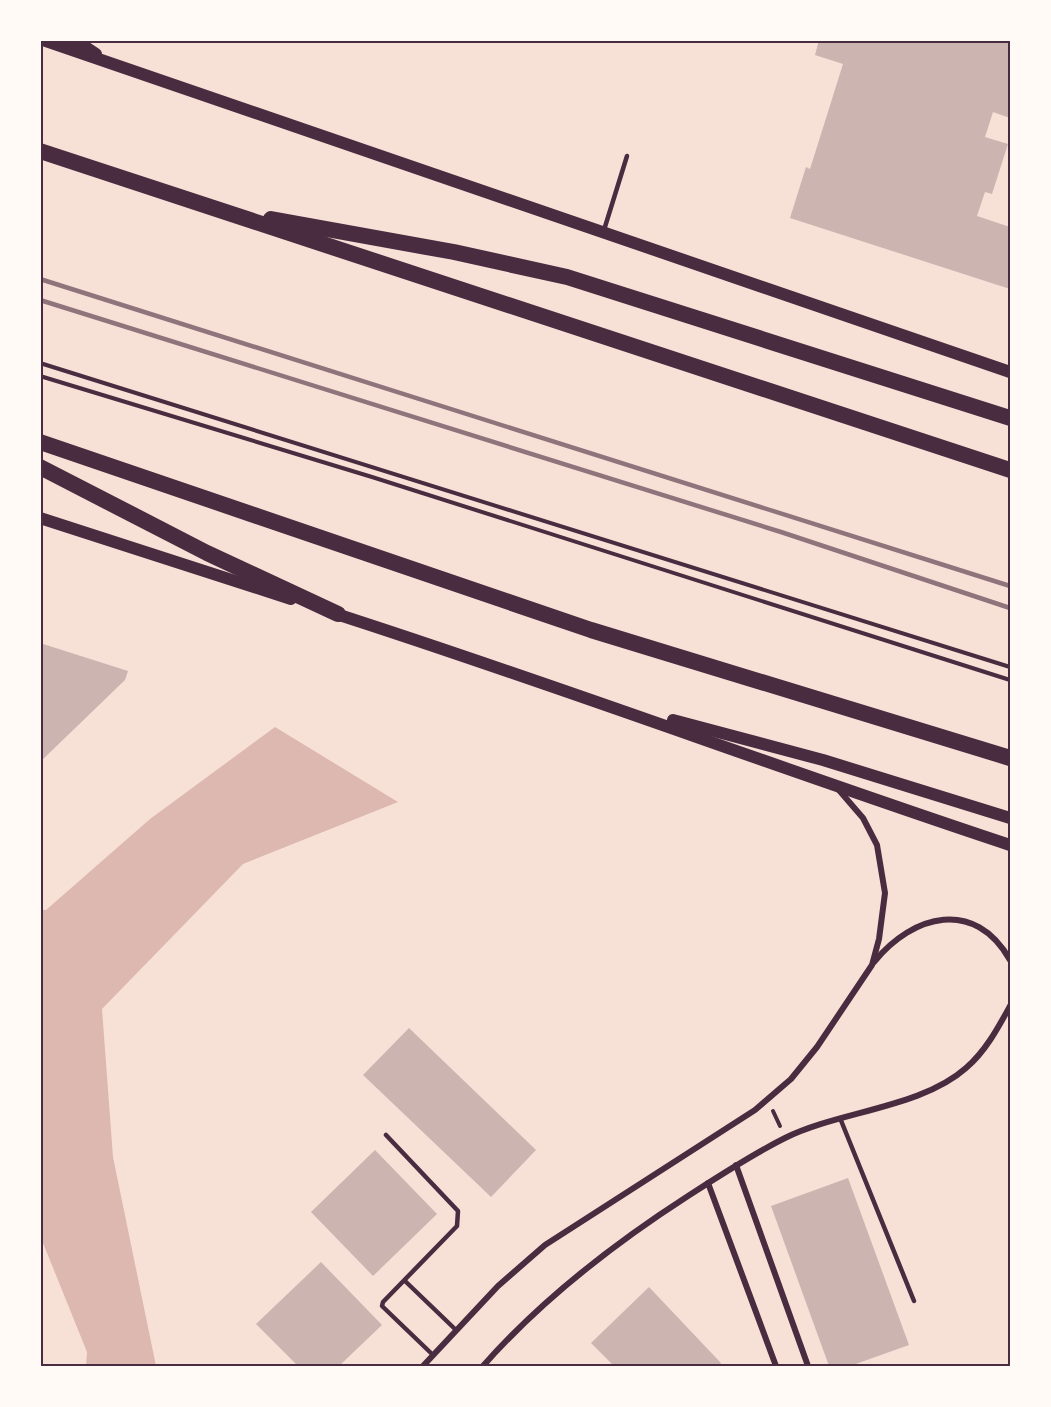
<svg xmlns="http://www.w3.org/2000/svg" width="1051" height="1407" viewBox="0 0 1051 1407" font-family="'Exo 2',sans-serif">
<rect width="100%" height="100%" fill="#f7e1d7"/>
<path fill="#dcb8b0" d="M275 727 398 802 243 864 102 1009 113 1157 156 1366H86L87 1352 41 1238V910H46L150 819Z"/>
<g fill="#ccb4b1">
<path d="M819 40H1010V118L993 112 985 137 1008 144 992 194 985 192 977 216 1010 227V289L790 218 806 167 810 169 843 64 815 55Z"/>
<path d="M40 643 128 671 125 680 40 762Z"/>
<path d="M409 1028 536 1150 491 1197 363 1075Z"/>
<path d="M375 1150 437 1214 373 1276 311 1212Z"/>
<path d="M848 1178 909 1345 850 1366H829L771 1206Z"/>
<path d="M321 1262 382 1325 339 1366H298L256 1324Z"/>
<path d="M649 1287 720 1362 722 1366H614L591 1343Z"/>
</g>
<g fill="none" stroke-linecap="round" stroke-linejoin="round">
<g stroke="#4a2c40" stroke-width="4">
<path d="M40 363 1010 667"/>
<path d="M40 376 372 477 1010 680"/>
<path d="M773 1111 780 1126"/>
</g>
<g stroke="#4a2c40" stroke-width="4.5">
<path d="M604 230 627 156"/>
<path d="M840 1118 914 1301"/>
<path d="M386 1135 458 1211 457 1226 383 1302 382 1306 433 1355"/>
<path d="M405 1281 456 1330"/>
</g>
<g stroke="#4a2c40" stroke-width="6">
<path d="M874 962C913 914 975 898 1010 960"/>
<path d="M736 1165 808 1366"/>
<path d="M708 1183 776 1366"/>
<path d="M423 1366 498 1286 545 1245 755 1110 791 1079 817 1047 872 965 879 939 885 893 877 845 863 818 838 789"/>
<path d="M483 1366C542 1299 612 1245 688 1196 719 1176 751 1155 785 1138 839 1111 921 1108 966 1068 985 1052 998 1028 1010 1006"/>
</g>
<g stroke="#4a2c40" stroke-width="12">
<path d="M43 40 1010 372"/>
<path d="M75 40 96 54"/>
<path d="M40 518 291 599"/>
<path d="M330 612C558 685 783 770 1010 845"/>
<path d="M673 720 823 760 1010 818"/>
</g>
<g stroke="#4a2c40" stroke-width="16">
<path d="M40 151 1010 470"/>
<path d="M271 219 454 252 567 277 1010 418"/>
<path d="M40 442 591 630 1010 758"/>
<path d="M40 467 207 553 338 614"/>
</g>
<g stroke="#8f747c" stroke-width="4.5">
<path d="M40 279 1010 586"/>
<path d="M40 300 781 532 1010 608"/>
</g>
</g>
<rect width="1051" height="1407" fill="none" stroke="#fffaf5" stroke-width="84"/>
<rect x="42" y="42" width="967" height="1323" fill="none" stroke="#4a2c40" stroke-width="2"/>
</svg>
